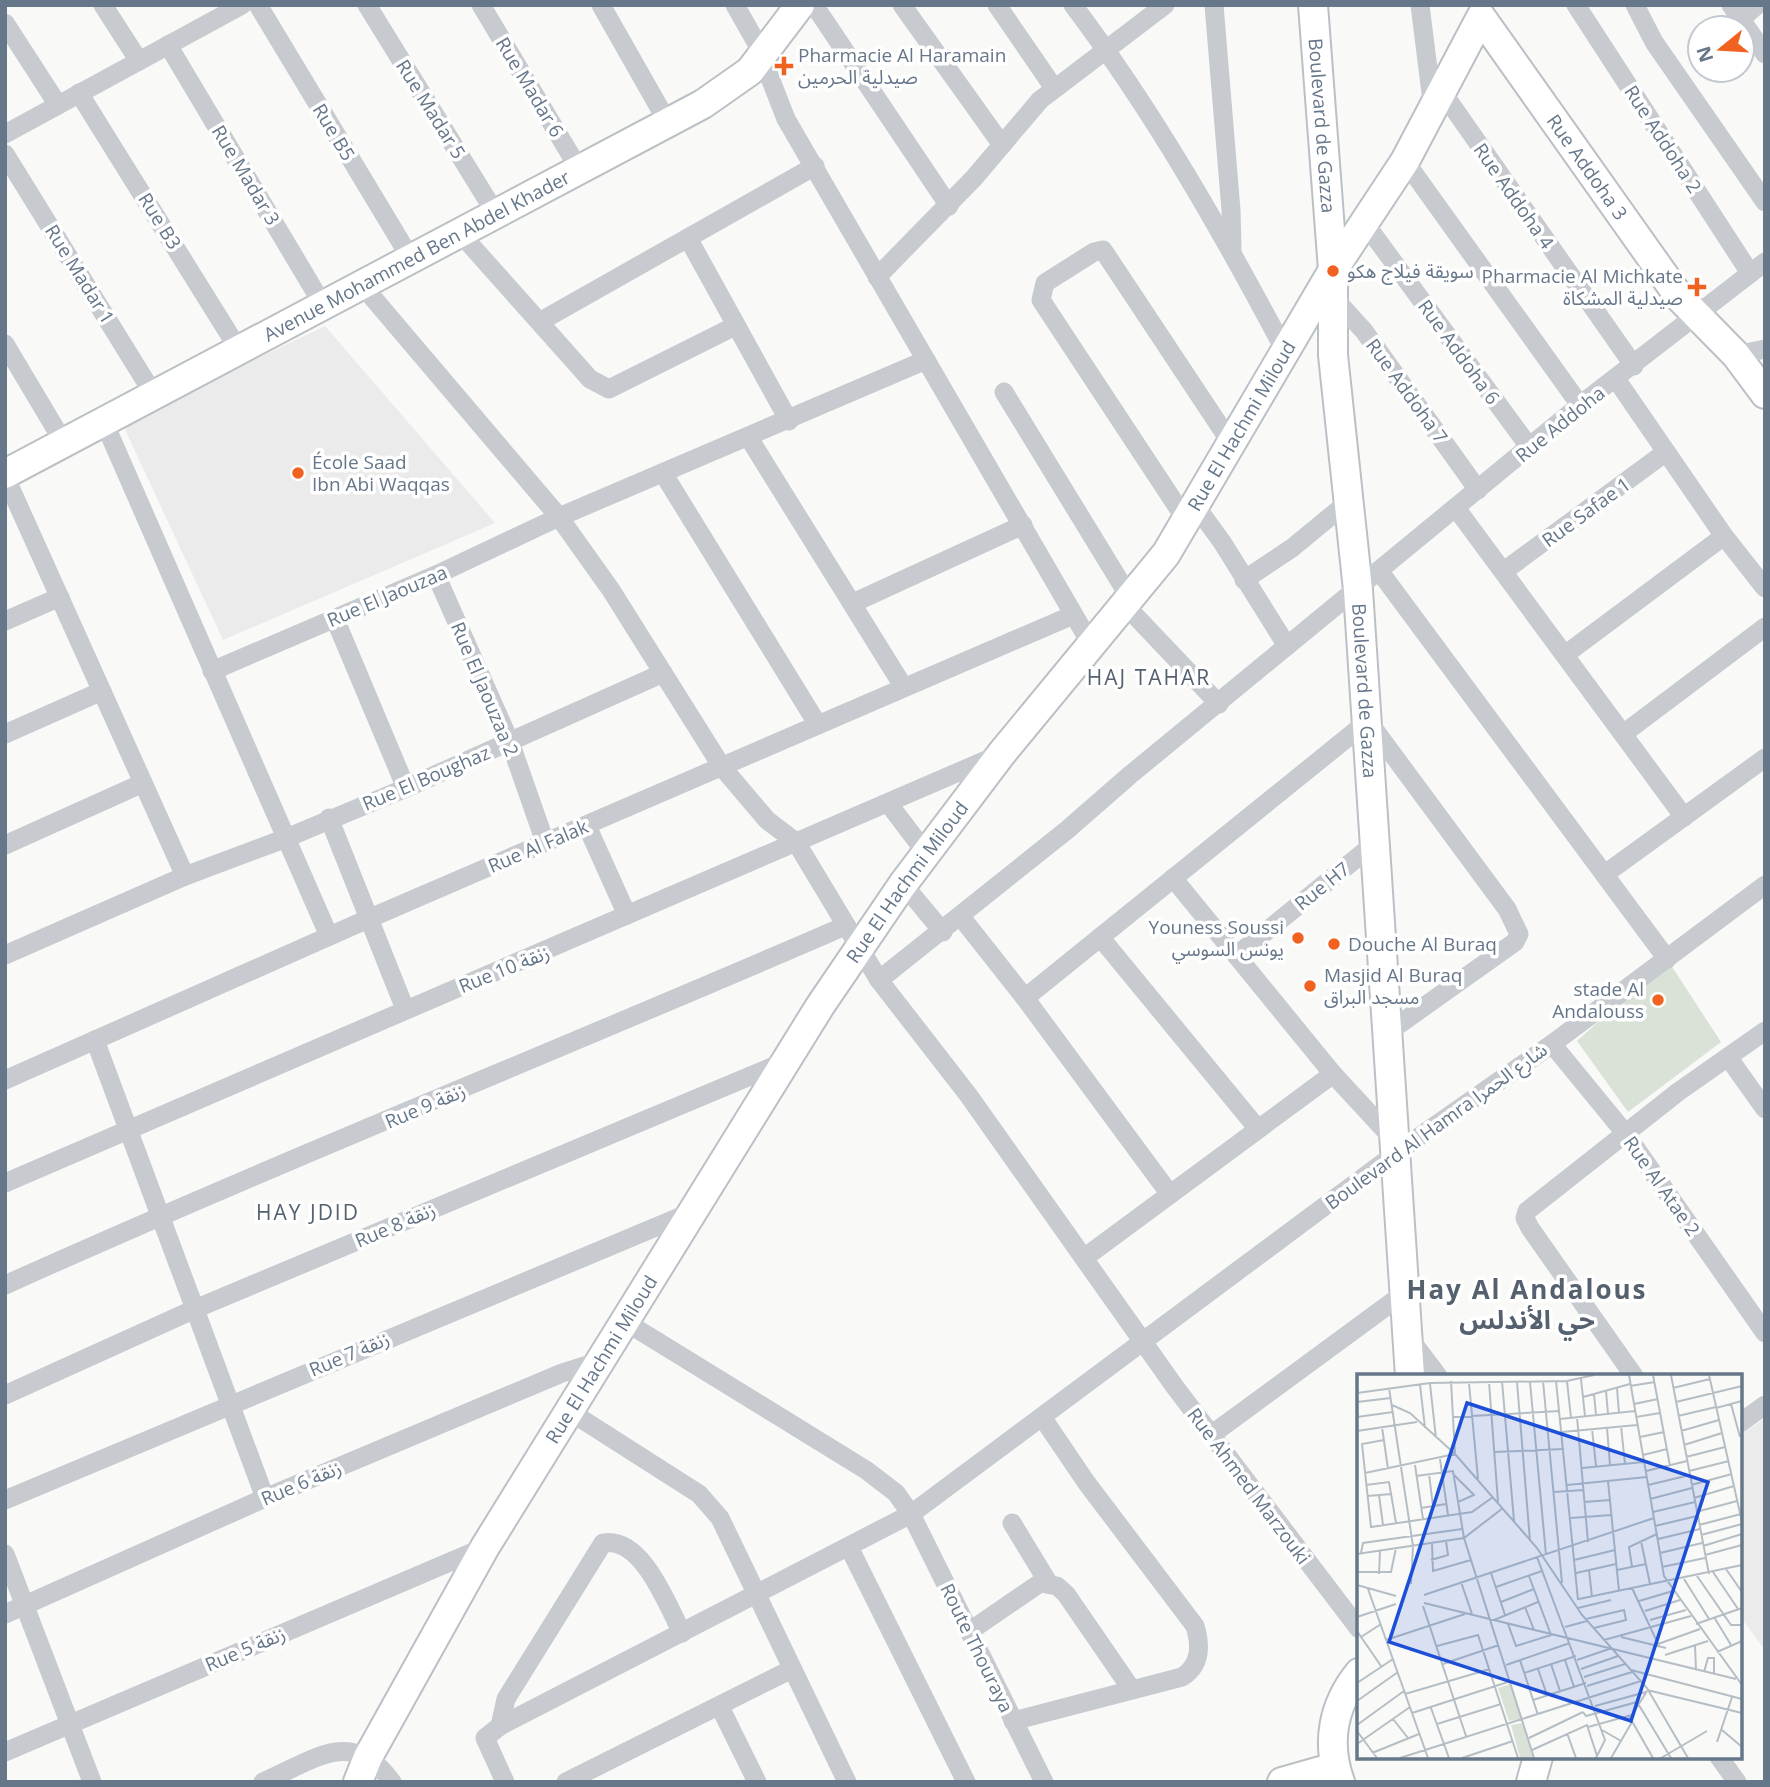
<svg xmlns="http://www.w3.org/2000/svg" width="1770" height="1787" viewBox="0 0 1770 1787" font-family="'Open Sans','Noto Sans Arabic',sans-serif">
<rect width="100%" height="100%" fill="#f9faf7"/>
<g fill="#eaebea">
<path d="M325 326 495 523 223 640 122 423Z"/>
<path d="M1765 1418V1650L1740 1616V1435Z"/>
</g>
<path fill="#dae2d8" d="M1667 959 1721 1042 1628 1112 1577 1041Z"/>
<g fill="none" stroke-linecap="round" stroke-linejoin="round">
<defs>
<g id="secondary">
<path id="s1" d="M1313 5 1333 270V355L1358 590 1410 1376"/>
<path id="s2" d="M5 474 703 104 750 71 800 5"/>
<path id="s3" d="M358 1782 368 1757 485 1547 820 1006 903 884 1002 753 1166 554 1333 270 1405 161 1481 17 1680 298 1736 355 1765 394"/>
<path d="M1282 1782 1335 1767"/>
<path d="M1340 1782C1326 1743 1333 1705 1359 1673"/>
<path d="M1531 1782 1538 1757"/>
</g>
</defs>
<use href="#secondary" stroke="#bbc0c5" stroke-width="32"/>
<g stroke="#c7cacf" stroke-width="19">
<path d="M103 5 139 61"/>
<path d="M258 5 411 259"/>
<path d="M367 5 496 214"/>
<path d="M481 5 579 169"/>
<path d="M601 5 668 123"/>
<path d="M735 5 756 42 786 119 1092 646"/>
<path d="M814 5 949 206"/>
<path d="M902 5 1002 145"/>
<path d="M997 5 1054 88"/>
<path d="M1073 5C1154 112 1222 232 1285 351"/>
<path d="M1214 5 1231 210 1232 249"/>
<path d="M1420 5 1433 109"/>
<path d="M1576 5 1750 273"/>
<path d="M1635 5 1654 42 1765 202"/>
<path d="M1731 5 1765 54"/>
<path d="M1741 19 1757 5"/>
<path d="M5 23 58 105"/>
<path d="M168 45 323 305"/>
<path d="M79 93 239 350"/>
<path d="M1443 93 1634 366"/>
<path d="M5 134 242 5"/>
<path d="M5 154 154 395"/>
<path d="M1405 161 1580 405"/>
<path d="M1364 222 1530 448"/>
<path d="M460 233 590 379 609 389 735 326"/>
<path d="M688 238 789 421"/>
<path d="M877 277 974 178 1040 100 1165 5"/>
<path d="M362 285 559 517 611 590 722 767 767 820 796 842 879 980 969 1096 1175 1387 1359 1629"/>
<path d="M1332 296 1364 331 1478 490"/>
<path d="M541 321 815 166"/>
<path d="M5 344 64 443"/>
<path d="M1736 355 1765 349"/>
<path d="M1616 379 1724 536 1765 588"/>
<path d="M1004 392 1130 598"/>
<path d="M104 422 329 936"/>
<path d="M749 438 903 686"/>
<path d="M663 473 818 725"/>
<path d="M5 476 185 876"/>
<path d="M1195 505 1222 542 1287 646"/>
<path d="M1456 508 1684 817"/>
<path d="M1186 520 1041 300 1045 283 1094 252 1103 250 1231 443"/>
<path d="M1504 571 1666 452"/>
<path d="M1380 572 1667 959"/>
<path d="M436 575 510 742 545 842"/>
<path d="M1244 580 1292 548 1348 502"/>
<path d="M853 603 1023 525"/>
<path d="M1125 605 1219 704"/>
<path d="M335 619 406 788"/>
<path d="M5 621 60 597"/>
<path d="M1566 654 1724 536"/>
<path d="M212 671 436 575 559 517 926 360"/>
<path d="M5 734 102 691"/>
<path d="M1623 734 1765 627"/>
<path d="M888 803 926 853"/>
<path d="M329 818 405 1009"/>
<path d="M587 826 627 915"/>
<path d="M5 845 143 783"/>
<path d="M1605 874 1765 758"/>
<path d="M1173 878 1333 1074 1395 1141"/>
<path d="M903 884 943 932"/>
<path d="M961 917 1025 998 1169 1193"/>
<path d="M1100 937 1258 1129"/>
<path d="M5 955 185 876 284 839 406 788 663 673"/>
<path d="M1237 955 1374 844"/>
<path d="M879 980 1067 830 1130 775 1580 405 1765 262"/>
<path d="M1025 998 1368 721 1507 909 1519 934 1515 942 1387 1033"/>
<path d="M95 1040 265 1498"/>
<path d="M1552 1044 1625 1133 1765 1333"/>
<path d="M1728 1057 1765 1109"/>
<path d="M5 1080 368 919 1073 615"/>
<path d="M5 1183 998 755"/>
<path d="M1084 1258 1333 1074"/>
<path d="M5 1285C283 1160 566 1047 845 926"/>
<path d="M624 1321 866 1470 896 1493 911 1514 1044 1782"/>
<path d="M1407 1335 1438 1376"/>
<path d="M1634 1376 1530 1228 1525 1218 1527 1211 1678 1092 1765 1031"/>
<path d="M5 1395 195 1309 786 1061"/>
<path d="M569 1411 699 1494 720 1518 847 1782"/>
<path d="M1740 1423 1765 1405"/>
<path d="M1211 1435 1403 1294"/>
<path d="M5 1500 694 1211"/>
<path d="M1012 1523 1049 1584"/>
<path d="M849 1547 966 1782"/>
<path d="M5 1554 92 1782"/>
<path d="M5 1614 265 1498 562 1373 600 1361"/>
<path d="M970 1631 1040 1583 1057 1586 1066 1594 1132 1690"/>
<path d="M720 1707 757 1782"/>
<path d="M1013 1721 1182 1677C1201 1665 1201 1646 1195 1626L1086 1482 1042 1417"/>
<path d="M500 1726 506 1699 603 1543C642 1536 667 1604 682 1633"/>
<path d="M5 1752 485 1547"/>
<path d="M1719 1757 1737 1782"/>
<path d="M263 1782C314 1760 352 1726 392 1782"/>
<path d="M505 1782 485 1738 500 1726 911 1514 1396 1153 1552 1044 1765 885"/>
<path d="M566 1782 792 1669"/>
</g>
<use href="#secondary" stroke="#fff" stroke-width="28"/>
</g>
<g fill="#f16120" stroke="#fff" stroke-width="2.5">
<path d="M780.5 55.5h7v7h7v7h-7v7h-7v-7h-7v-7h7z"/>
<circle cx="1333" cy="271" r="7"/>
<path d="M1693.5 276.5h7v7h7v7h-7v7h-7v-7h-7v-7h7z"/>
<circle cx="298" cy="473" r="7"/>
<circle cx="1298" cy="938" r="7"/>
<circle cx="1334" cy="944" r="7"/>
<circle cx="1310" cy="986" r="7"/>
<circle cx="1658" cy="1000" r="7"/>
</g>
<g text-anchor="middle" dominant-baseline="central" stroke-width="7" stroke-linejoin="round" paint-order="stroke">
<g font-size="19" fill="#66778a" stroke="#fff" text-anchor="start">
<text x="798" y="55">Pharmacie Al Haramain<tspan x="798" dy="22">صيدلية الحرمين</tspan></text>
<text x="1347" y="271">سويقة فيلاج هكو</text>
<text x="1683" y="276" text-anchor="end">Pharmacie Al Michkate<tspan x="1683" dy="22">صيدلية المشكاة</tspan></text>
<text x="312" y="462">École Saad<tspan x="312" dy="22">Ibn Abi Waqqas</tspan></text>
<text x="1284" y="927" text-anchor="end">Youness Soussi<tspan x="1284" dy="22">يونس السوسي</tspan></text>
<text x="1348" y="944">Douche Al Buraq</text>
<text x="1324" y="975">Masjid Al Buraq<tspan x="1324" dy="22">مسجد البراق</tspan></text>
<text x="1644" y="989" text-anchor="end">stade Al<tspan x="1644" dy="22">Andalouss</tspan></text>
</g>
<g font-size="19" fill="#66778a" stroke="#fff">
<text transform="translate(530 87) rotate(59)">Rue Madar 6</text>
<text transform="translate(431 109) rotate(58)">Rue Madar 5</text>
<text stroke="none"><textPath href="#s1" startOffset="121">Boulevard de Gazza</textPath></text>
<text transform="translate(334 132) rotate(59)">Rue B5</text>
<text transform="translate(1663 139) rotate(57)">Rue Addoha 2</text>
<text stroke="none"><textPath href="#s3" startOffset="2280">Rue Addoha 3</textPath></text>
<text transform="translate(246 175) rotate(59)">Rue Madar 3</text>
<text transform="translate(1514 196) rotate(55)">Rue Addoha 4</text>
<text transform="translate(160 221) rotate(58)">Rue B3</text>
<text stroke="none"><textPath href="#s2" startOffset="466">Avenue Mohammed Ben Abdel Khader</textPath></text>
<text transform="translate(80 274) rotate(58)">Rue Madar 1</text>
<text transform="translate(1459 352) rotate(54)">Rue Addoha 6</text>
<text transform="translate(1407 391) rotate(54)">Rue Addoha 7</text>
<text transform="translate(1560 424) rotate(-39)">Rue Addoha</text>
<text stroke="none"><textPath href="#s3" startOffset="1622">Rue El Hachmi Miloud</textPath></text>
<text transform="translate(1586 512) rotate(-36)">Rue Safae 1</text>
<text transform="translate(387 596) rotate(-23)">Rue El Jaouzaa</text>
<text transform="translate(485 689) rotate(67)">Rue El Jaouzaa 2</text>
<text stroke="none"><textPath href="#s1" startOffset="688">Boulevard de Gazza</textPath></text>
<text transform="translate(426 778) rotate(-23)">Rue El Boughaz</text>
<text transform="translate(538 846) rotate(-23)">Rue Al Falak</text>
<text stroke="none"><textPath href="#s3" startOffset="1055">Rue El Hachmi Miloud</textPath></text>
<text transform="translate(1322 886) rotate(-39)">Rue H7</text>
<text transform="translate(504 969) rotate(-22)">Rue 10 زنقة</text>
<text transform="translate(425 1106) rotate(-23)">Rue 9 زنقة</text>
<text transform="translate(1436 1126) rotate(-36)">Boulevard Al Hamra شارع الحمرا</text>
<text transform="translate(1662 1186) rotate(55)">Rue Al Atae 2</text>
<text transform="translate(395 1225) rotate(-23)">Rue 8 زنقة</text>
<text transform="translate(349 1354) rotate(-23)">Rue 7 زنقة</text>
<text stroke="none"><textPath href="#s3" startOffset="488">Rue El Hachmi Miloud</textPath></text>
<text transform="translate(301 1483) rotate(-23)">Rue 6 زنقة</text>
<text transform="translate(1249 1486) rotate(53)">Rue Ahmed Marzouki</text>
<text transform="translate(977 1648) rotate(64)">Route Thouraya</text>
<text transform="translate(245 1649) rotate(-23)">Rue 5 زنقة</text>
</g>
<g font-size="21" letter-spacing="2" fill="#55616f" stroke="#fff">
<text x="1149" y="677">HAJ TAHAR</text>
<text x="308" y="1212">HAY JDID</text>
</g>
<g font-size="26" font-weight="bold" letter-spacing="2" fill="#55616f" stroke="#fff">
<text x="1527" y="1289">Hay Al Andalous<tspan x="1527" dy="30">حي الأندلس</tspan></text>
</g>
</g>
<g transform="translate(1357 1374)">
<rect width="385" height="385" fill="#f9faf7"/>
<path d="M153 310 165 345 152 347 141 314ZM166 349 176 384H163L154 351Z" fill="#dae2d8"/>
<path fill="none" stroke="#b5bec4" stroke-width="2" d="M272 1 307 202 385 311M296 1 313 92M314 1 352 200M352 1 385 148M224 5 228 42M145 7 157 147M186 7 205 209M199 7 221 226M210 7 214 44M132 8 141 128M160 8 173 167M173 8 189 181M112 9 121 105M73 10 79 64M63 11 68 54M273 12 298 8M32 14 56 172 54 210M260 14 262 39M316 14 353 5M249 17 251 40M0 19 73 9 210 7 237 1M237 20 239 41M226 23 273 10M0 28 34 24M319 28 385 12M277 30 301 25M374 30 383 63M35 31 53 39 98 80 180 174 225 241 290 314 331 384M359 34 385 27M321 42 359 33M0 43 36 38M97 43 203 37M220 43 231 168M279 43 303 39M203 45 278 37M264 52 268 90M25 53 31 95M250 54 253 91M235 55 239 92M0 57 60 48M324 57 362 46M205 58 280 51M283 63 307 58M27 66 5 70 14 153 115 138 136 123M327 71 365 59M137 78 207 75M286 81 310 75M329 83 368 73M83 85 91 141M58 91 66 145M225 94 287 88M289 97 330 87M332 97 372 87M8 99 98 80 94 7M72 100 76 132M96 100 117 121 101 128M59 102 96 97 107 164 177 384M251 107 262 217M9 111 32 108 39 149M210 111 290 103M291 111 333 101M334 111 375 100M197 118 226 116M22 121 26 151M10 122 35 120M337 124 377 112M293 125 335 114M227 128 253 126M64 134 89 130M296 138 338 128M339 138 380 127M214 144 254 141M342 151 384 140M298 152 340 142M344 161 385 150M301 165 343 155M284 167 293 210M75 169 76 197 114 186M346 172 385 160M4 179 6 169 105 155M303 179 345 169M0 180 107 164 146 134M348 181 385 171M180 183 248 366 239 384M74 186 91 181 89 167M217 186 258 176M275 193 272 173 300 160M305 193 348 184M369 195 385 218M232 196 235 223M260 196 289 190M0 198H34L39 174M356 198 381 235M134 199 148 241M219 199 259 190M22 200 23 177M340 202 374 251H385M327 205 352 245M104 208 115 240M0 211 39 222M139 213 185 197M275 214 302 272M11 215 71 384M67 221 297 144M222 225 385 191M282 227 316 217M144 228 177 215M67 229 379 305M66 232 109 362M168 233 177 256M221 234 254 226M288 237 323 226M0 243 39 230M357 243 374 271M229 245 267 236 269 246 237 254M137 246 181 228M293 246 329 236M151 250 159 272 194 261 172 202M339 250 385 234M208 253 230 247M0 257 24 292M4 263 24 250M264 263 309 274M29 266 108 240M247 266 334 242M301 270 343 255M338 271 339 296M80 272 121 261 161 384M360 278 385 267M308 281 351 267M163 286 181 341M208 286 217 313M220 286 252 275M86 290 142 271M194 290 203 317M149 291 213 269M181 295 190 321M224 295 261 282M274 296 385 325M347 298 351 284H357V300M167 299 219 282M227 303 268 290M0 309 36 285M230 312 275 298M290 316 385 339M48 320 133 295M176 326 229 309M0 327 41 298M238 332 289 318M74 334 92 384M226 338 229 342 280 328 314 384M55 339 154 307M272 342 296 384M36 345 51 364M80 350 144 330M0 351 47 317M231 353 275 341 290 317M245 356 264 367M365 356 385 373M0 357 20 384M210 359 219 384M172 364 226 338M360 368 375 323M0 370 53 333M175 376 230 351 240 382M15 379 62 360M43 384 284 307M105 384 156 367M254 384 275 348M304 384 350 357"/>
<path fill="#1d4ed8" fill-opacity="0.15" stroke="#1d4ed8" stroke-width="3.5" d="M110 29 351 108 274 347 32 268Z"/>
<rect width="385" height="385" fill="none" stroke="#66778a" stroke-width="3.5"/>
</g>
<rect width="1770" height="1787" fill="none" stroke="#66778a" stroke-width="14"/>
<g transform="translate(1721 49) rotate(252)"><circle r="33" fill="#ffffff" stroke="#c2c9d0" stroke-width="2"/>
<path d="M0-5L12 26L0 18L-12 26Z" fill="#f16120"/>
<text y="-10" font-size="19" font-weight="bold" text-anchor="middle" fill="#66778a">N</text>
</g>
</svg>
